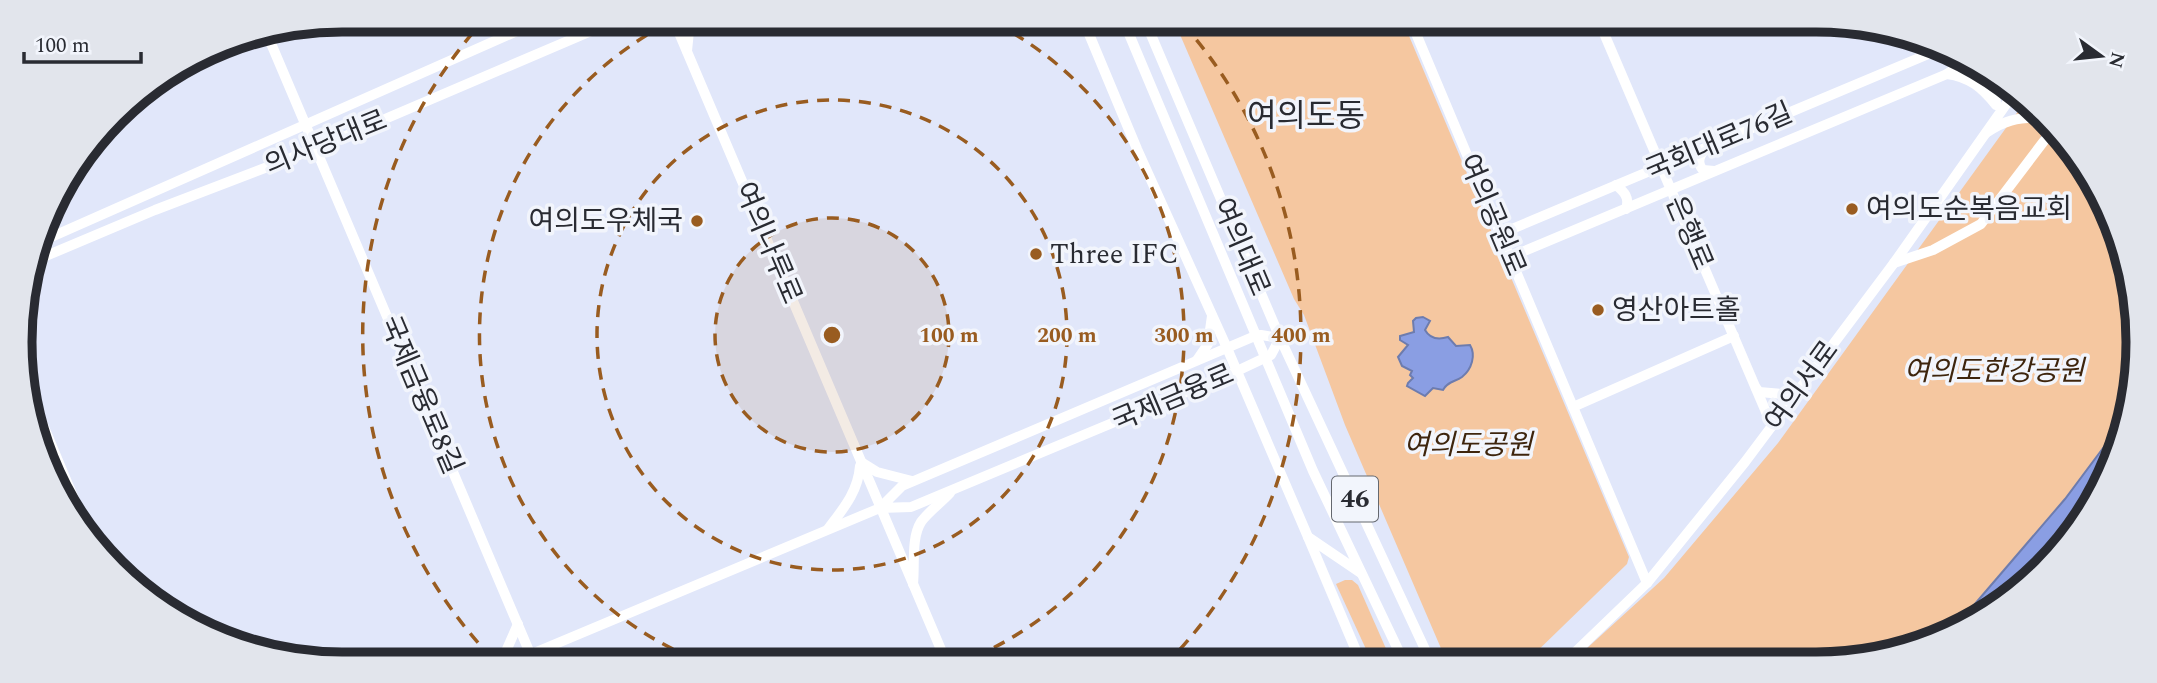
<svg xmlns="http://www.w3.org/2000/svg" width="2157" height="683" viewBox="0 0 2157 683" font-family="Spectral,'Noto Sans KR',serif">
<rect width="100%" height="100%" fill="#e1e7fa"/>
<g fill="#f5c7a0">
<path d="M1175 23 1404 24 1629 557 1627 564 1528 660H1446L1345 425 1304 315 1294 299Z"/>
<path d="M2024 103 2084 163 2132 279 2131 405 2127 416 2065 499 1950 633 1858 661 1574 660 1664 578 1778 443Z"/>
<path d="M1345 580H1352L1358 585 1391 660H1371L1336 584Z"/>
</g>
<g fill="#8a9ee3" stroke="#6d7cae" stroke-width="2">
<path d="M1423 317 1430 321 1425 330C1430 339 1438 340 1448 337L1456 346 1470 345C1476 355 1472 369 1462 377 1455 382 1448 381 1443 390L1433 388 1425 396 1407 386 1408 383 1413 378 1410 375 1412 371 1402 366 1398 357 1408 345 1400 340V336L1414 332 1413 321 1416 318Z"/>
<path d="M2127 416 2095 502 2043 570 1958 630 1950 633 2065 499Z"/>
</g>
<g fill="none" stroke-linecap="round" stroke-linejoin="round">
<path stroke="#bcc1d2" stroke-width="10" stroke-dasharray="10 5" stroke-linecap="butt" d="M2044 141 2051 130"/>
<g stroke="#fff" stroke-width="10">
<path d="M674 21 945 659"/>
<path d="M1412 24 1647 583"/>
<path d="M1600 24 1772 426"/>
<path d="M267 34 532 658"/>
<path d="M687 51 690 21"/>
<path d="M1994 73 1996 104"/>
<path d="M1947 74C1970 77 1982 88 1996 105"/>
<path d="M1706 148C1700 155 1696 162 1703 170L1714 171"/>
<path d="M1616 185C1624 192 1630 197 1626 209"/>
<path d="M1500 234 1938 50"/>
<path d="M40 242 542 20"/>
<path d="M1510 257 1947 74 1965 61"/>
<path d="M34 261 155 210 317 148 617 20"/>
<path d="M1894 263 1933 250 1981 224 2044 141"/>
<path d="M1197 360 1208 344 1212 316"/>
<path d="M1756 388 1759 392 1782 394 1801 387"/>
<path d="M1573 407 1734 336"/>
<path d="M861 462 877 472 912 481"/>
<path d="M828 529C843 509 858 492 860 466"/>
<path d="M1308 537 1360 660"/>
<path d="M913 584C915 564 911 538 921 522 929 511 941 503 950 493"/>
<path d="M503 658 518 624"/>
<path d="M522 658 880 508 911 507 1237 371 1271 355 1280 338 1261 335 1255 336 902 486 880 508"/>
<path d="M1567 660 1647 583 1745 462 1894 263 2014 93"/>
</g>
<g stroke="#fff" stroke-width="10">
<path d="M1084 22 1137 149 1227 348 1308 537 1361 573"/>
<path d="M1124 22 1313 471 1403 660"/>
<path d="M1146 23 1280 338 1430 660"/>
<path d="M1986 133C2003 121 2018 117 2039 118"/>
<path d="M31 269 38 266 42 257"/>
<path d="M28 389 90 537"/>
<path d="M1573 660 1578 650"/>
</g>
</g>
<circle cx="832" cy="335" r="117" fill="#995c20" fill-opacity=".12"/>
<g fill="none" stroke="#995c20" stroke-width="3.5" stroke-dasharray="12 9">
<circle cx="832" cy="335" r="117"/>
<circle cx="832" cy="335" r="235"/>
<path d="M692 658A352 352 0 0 1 672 21M995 23A352 352 0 0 1 972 658"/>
<path d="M492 658A469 469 0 0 1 483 21M1183 24A469 469 0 0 1 1172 658"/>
</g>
<g fill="#995c20" stroke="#f2f5fc" stroke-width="2.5">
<circle cx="1852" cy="209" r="7"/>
<circle cx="697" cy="221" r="7"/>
<circle cx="1036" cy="254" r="7"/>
<circle cx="1598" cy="310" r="7"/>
</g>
<g text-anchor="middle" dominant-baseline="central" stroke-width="7" stroke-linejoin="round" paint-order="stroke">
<rect fill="#f2f5fc" stroke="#65686f" stroke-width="2" x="1332" y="476.5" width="46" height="45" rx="5"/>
<g font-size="26" font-weight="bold" fill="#292b32">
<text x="1355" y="499">46</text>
</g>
<g font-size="28" fill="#292b32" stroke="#f2f5fc">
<text transform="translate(1719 142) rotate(-23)">국회대로76길</text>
<text transform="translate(326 143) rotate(-22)">의사당대로</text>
<text transform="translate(1492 215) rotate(67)">여의공원로</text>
<text transform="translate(1689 233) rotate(67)">은행로</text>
<text transform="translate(768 243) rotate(67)">여의나루로</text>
<text transform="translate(1241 247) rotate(67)">여의대로</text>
<text transform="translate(1802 386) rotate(-54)">여의서로</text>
<text transform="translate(421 395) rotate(67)">국제금융로8길</text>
<text transform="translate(1173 398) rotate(-23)">국제금융로</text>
</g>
<g font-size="28" fill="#292b32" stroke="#f2f5fc" text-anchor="start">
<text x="1866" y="209">여의도순복음교회</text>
<text x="683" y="221" text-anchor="end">여의도우체국</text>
<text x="1050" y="254">Three IFC</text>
<text x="1612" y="310">영산아트홀</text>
</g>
<g font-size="28" font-style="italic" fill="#3e250d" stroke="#f2f5fc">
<text x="1994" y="371">여의도한강공원</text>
<text x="1468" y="445">여의도공원</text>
</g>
<g font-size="32" fill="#292b32" stroke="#f2f5fc">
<text x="1306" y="116">여의도동</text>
</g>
</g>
<path d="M0 0H2157V683H0ZM342 32H1816A310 310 0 0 1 2126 342V342A310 310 0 0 1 1816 652H342A310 310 0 0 1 32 342V342A310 310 0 0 1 342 32Z" fill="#e2e5ec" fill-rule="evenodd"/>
<path fill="none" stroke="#292b32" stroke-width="9" d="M342 32H1816A310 310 0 0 1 2126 342V342A310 310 0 0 1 1816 652H342A310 310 0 0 1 32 342V342A310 310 0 0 1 342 32Z"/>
<circle cx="832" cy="335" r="10" fill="#995c20" stroke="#f2f5fc" stroke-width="3.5"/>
<g font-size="21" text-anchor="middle" font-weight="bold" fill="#995c20" stroke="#f2f5fc" stroke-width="7" stroke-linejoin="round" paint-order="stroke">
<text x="949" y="342">100 m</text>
<text x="1067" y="342">200 m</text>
<text x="1184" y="342">300 m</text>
<text x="1301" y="342">400 m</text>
</g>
<g transform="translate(2101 56) rotate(105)" stroke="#f2f5fc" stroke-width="5" paint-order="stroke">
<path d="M0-5L12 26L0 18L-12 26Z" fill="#292b32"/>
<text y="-10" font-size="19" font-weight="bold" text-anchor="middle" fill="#292b32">N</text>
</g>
<path d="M24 52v10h117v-10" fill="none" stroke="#292b32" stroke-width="3.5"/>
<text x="35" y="52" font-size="21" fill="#292b32" stroke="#f2f5fc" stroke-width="5" paint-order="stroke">100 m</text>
</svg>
